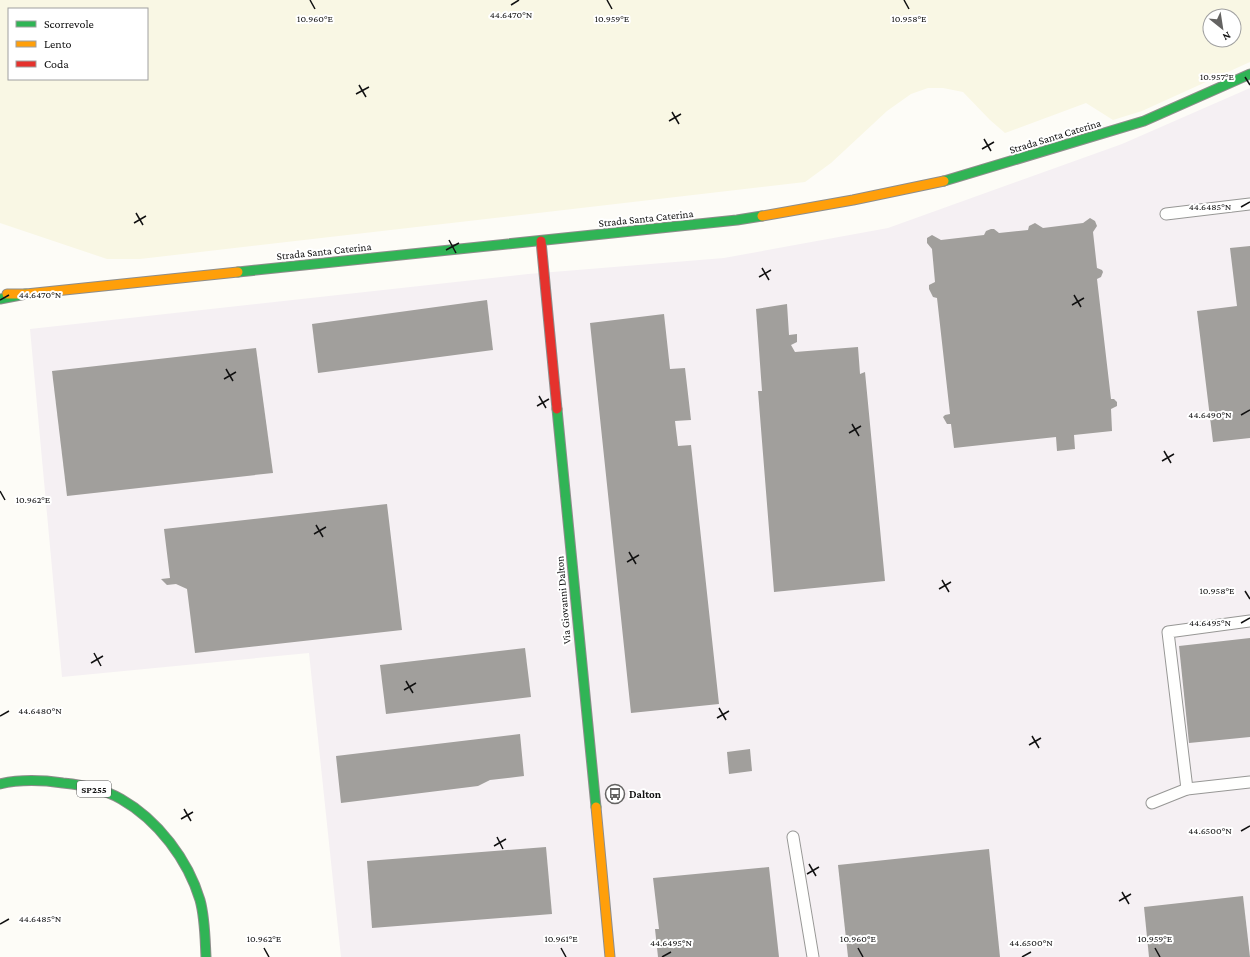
<svg xmlns="http://www.w3.org/2000/svg" width="1250" height="957" viewBox="0 0 1250 957" font-family="'Crimson Pro',serif">
<rect width="100%" height="100%" fill="#fdfcf7"/>
<path fill="#f5f0f3" d="M1250 88V957H341L309 653 62 677 30 329 528 274 724 258 888 228 1122 144Z"/>
<path fill="#f9f7e4" fill-rule="evenodd" d="M0 0H1250V62L1142 111 1113 120 1086 103 1005 133 990 120 963 92 943 88H928L911 94 887 111 831 163 805 182 140 259H107L0 223ZM9 9H147V79H9ZM1210 16H1234V40H1210Z"/>
<g fill="#a19f9c">
<path d="M1090 218 1095 221 1097 226 1093 232 1097 268 1102 270 1103 272 1101 277 1097 279 1111 399H1114L1117 402V406L1111 409 1112 431 1074 435 1075 449 1057 451 1056 437 954 448 951 424H947L943 417 945 415 950 414 937 298 933 297 929 289V285L935 282 932 249 927 243V238L932 235 941 240 984 235 986 231 991 229H994L999 233 1028 230 1029 226 1035 223 1043 228 1083 223Z"/>
<path d="M1250 246V438L1213 442 1197 311 1237 306 1230 248Z"/>
<path d="M487 300 493 350 318 373 312 324Z"/>
<path d="M787 304 789 335 797 334V342L791 345 795 352 858 347 860 374 865 372 885 581 774 592 758 391H762L756 309Z"/>
<path d="M664 314 670 369 685 368 691 420 675 421 678 446 691 445 719 704 631 713 590 323Z"/>
<path d="M256 348 273 473 67 496 52 371Z"/>
<path d="M387 504 402 630 195 653 187 589 176 584 167 585 161 579 170 578 164 529Z"/>
<path d="M1250 638V737L1189 743 1179 646Z"/>
<path d="M525 648 531 697 386 714 380 665Z"/>
<path d="M520 734 524 776 490 780 478 786 341 803 336 756Z"/>
<path d="M750 749 752 771 729 774 727 752Z"/>
<path d="M546 847 552 914 372 928 367 861Z"/>
<path d="M989 849 1000 957H848L838 865Z"/>
<path d="M769 867 779 957H658L655 929H659L653 878Z"/>
<path d="M1243 896 1250 957H1149L1144 907Z"/>
</g>
<g fill="none" stroke-linecap="round" stroke-linejoin="round">
<defs>
<g id="lane">
<path d="M1166 214 1250 204"/>
<path d="M1187 789 1168 632 1250 621"/>
<path d="M1152 803 1187 789 1250 782"/>
<path d="M793 837 813 957"/>
</g>
<g id="fast">
<path d="M944 181 1144 121 1250 74"/>
<path d="M238 272 737 220 762 216"/>
<path d="M0 299 26 294"/>
<path d="M557 409 596 807"/>
<path d="M0 784C21 779 42 780 63 783 83 785 104 789 121 799 158 820 188 860 200 900 205 918 205 938 206 957"/>
</g>
<g id="slow">
<path d="M762 216 853 200 944 181"/>
<path d="M7 294H26L238 272"/>
<path d="M596 807 610 957"/>
</g>
<path id="jam" d="M541 241 557 409"/>
</defs>
<use href="#lane" stroke="#979795" stroke-width="13"/>
<use href="#fast" stroke="#8e8d8b" stroke-width="11"/>
<use href="#slow" stroke="#8e8d8b" stroke-width="11"/>
<use href="#jam" stroke="#8e8d8b" stroke-width="11"/>
<use href="#lane" stroke="#fffffe" stroke-width="11"/>
<use href="#fast" stroke="#30b455" stroke-width="9"/>
<use href="#slow" stroke="#ff9f0a" stroke-width="9"/>
<use href="#jam" stroke="#e5322d" stroke-width="9"/>
</g>
<path fill="none" stroke="#111" stroke-width="1.5" d="M310 0 315 9M607 0 612 9M904 0 909 9M511 5 519 0M1245 77 1250 85M359 85 366 97M356 94 369 87M672 112 679 124M669 121 681 114M984 139 991 151M982 149 994 142M1241 207 1250 202M136 213 143 225M134 223 146 216M449 240 456 253M446 250 459 243M762 268 769 280M759 277 771 270M1074 295 1081 307M0 300 9 295M1072 305 1084 298M226 369 233 381M224 379 236 372M539 396 546 408M537 406 549 399M1241 415 1250 410M852 424 859 436M849 433 861 426M1164 451 1171 463M1162 461 1174 454M0 491 5 500M316 525 323 537M314 534 326 527M629 552 636 564M627 562 639 555M942 580 949 592M939 589 951 582M1245 591 1250 599M1241 623 1250 618M94 653 101 666M91 663 103 656M406 681 413 693M404 690 416 683M719 708 726 720M0 716 9 711M717 718 729 711M1032 736 1039 748M1029 745 1041 738M184 809 191 821M181 819 193 812M1241 831 1250 826M497 837 503 849M494 846 506 839M809 864 816 876M807 874 819 867M1122 892 1129 904M1119 901 1131 894M0 924 9 919M264 948 269 957M561 948 566 957M858 948 863 957M1155 948 1160 957M662 957 671 952M1022 957 1031 952"/>
<defs>
<symbol id="bus-ring" viewBox="-11 -11 22 22"><circle r="9.5" fill="#fff" stroke="#646362" stroke-width="1.5"/><path d="M-5-6H5V4H4V6H2V4H-2V6H-4V4H-5ZM-3.5-4V0h7V-4ZM-3.5 1.2v1.5H-2V1.2ZM2 1.2v1.5H3.5V1.2Z" fill="#646362"/></symbol>
</defs>
<g fill-rule="evenodd">
<use href="#bus-ring" x="604" y="783" width="22" height="22"/>
</g>
<g text-anchor="middle" dominant-baseline="central" stroke-width="4" stroke-linejoin="round" paint-order="stroke">
<rect fill="#fff" stroke="#585858" stroke-width="1" x="77" y="781" width="34" height="16" rx="3"/>
<g font-size="10" font-weight="bold" fill="#111">
<text x="94" y="789">SP255</text>
</g>
<g font-size="11" fill="#111" stroke="#fff">
<text transform="translate(1055 136) rotate(-17)">Strada Santa Caterina</text>
<text transform="translate(646 218) rotate(-6)">Strada Santa Caterina</text>
<text transform="translate(324 251) rotate(-6)">Strada Santa Caterina</text>
<text transform="translate(563 600) rotate(-95)">Via Giovanni Dalton</text>
</g>
<g font-size="11" font-weight="bold" fill="#111" stroke="#fff" text-anchor="start">
<text x="629" y="794">Dalton</text>
</g>
</g>
<g font-size="10" text-anchor="middle" fill="#111" stroke="#fff" stroke-width="4" stroke-linejoin="round" paint-order="stroke">
<text x="511" y="18">44.6470°N</text>
<text x="315" y="22">10.960°E</text>
<text x="612" y="22">10.959°E</text>
<text x="909" y="22">10.958°E</text>
<text x="1217" y="80">10.957°E</text>
<text x="1210" y="210">44.6485°N</text>
<text x="40" y="298">44.6470°N</text>
<text x="1210" y="418">44.6490°N</text>
<text x="33" y="503">10.962°E</text>
<text x="1217" y="594">10.958°E</text>
<text x="1210" y="626">44.6495°N</text>
<text x="40" y="714">44.6480°N</text>
<text x="1210" y="834">44.6500°N</text>
<text x="40" y="922">44.6485°N</text>
<text x="264" y="942">10.962°E</text>
<text x="561" y="942">10.961°E</text>
<text x="858" y="942">10.960°E</text>
<text x="1155" y="942">10.959°E</text>
<text x="671" y="946">44.6495°N</text>
<text x="1031" y="946">44.6500°N</text>
</g>
<rect x="8" y="8" width="140" height="72" fill="#ffffff" stroke="#a0a0a0"/>
<rect x="16" y="21" width="20" height="6" fill="#30b455" stroke="#a0a0a0"/>
<text x="44" y="28" font-size="12" fill="#111111">Scorrevole</text>
<rect x="16" y="41" width="20" height="6" fill="#ff9f0a" stroke="#a0a0a0"/>
<text x="44" y="48" font-size="12" fill="#111111">Lento</text>
<rect x="16" y="61" width="20" height="6" fill="#e5322d" stroke="#a0a0a0"/>
<text x="44" y="68" font-size="12" fill="#111111">Coda</text>
<g transform="translate(1222 28) rotate(150)"><circle r="19" fill="#ffffff" stroke="#a0a0a0"/>
<path d="M0-3L7 15L0 10L-7 15Z" fill="#646362"/>
<text y="-6" font-size="11" font-weight="bold" text-anchor="middle" fill="#111111">N</text>
</g>
</svg>
